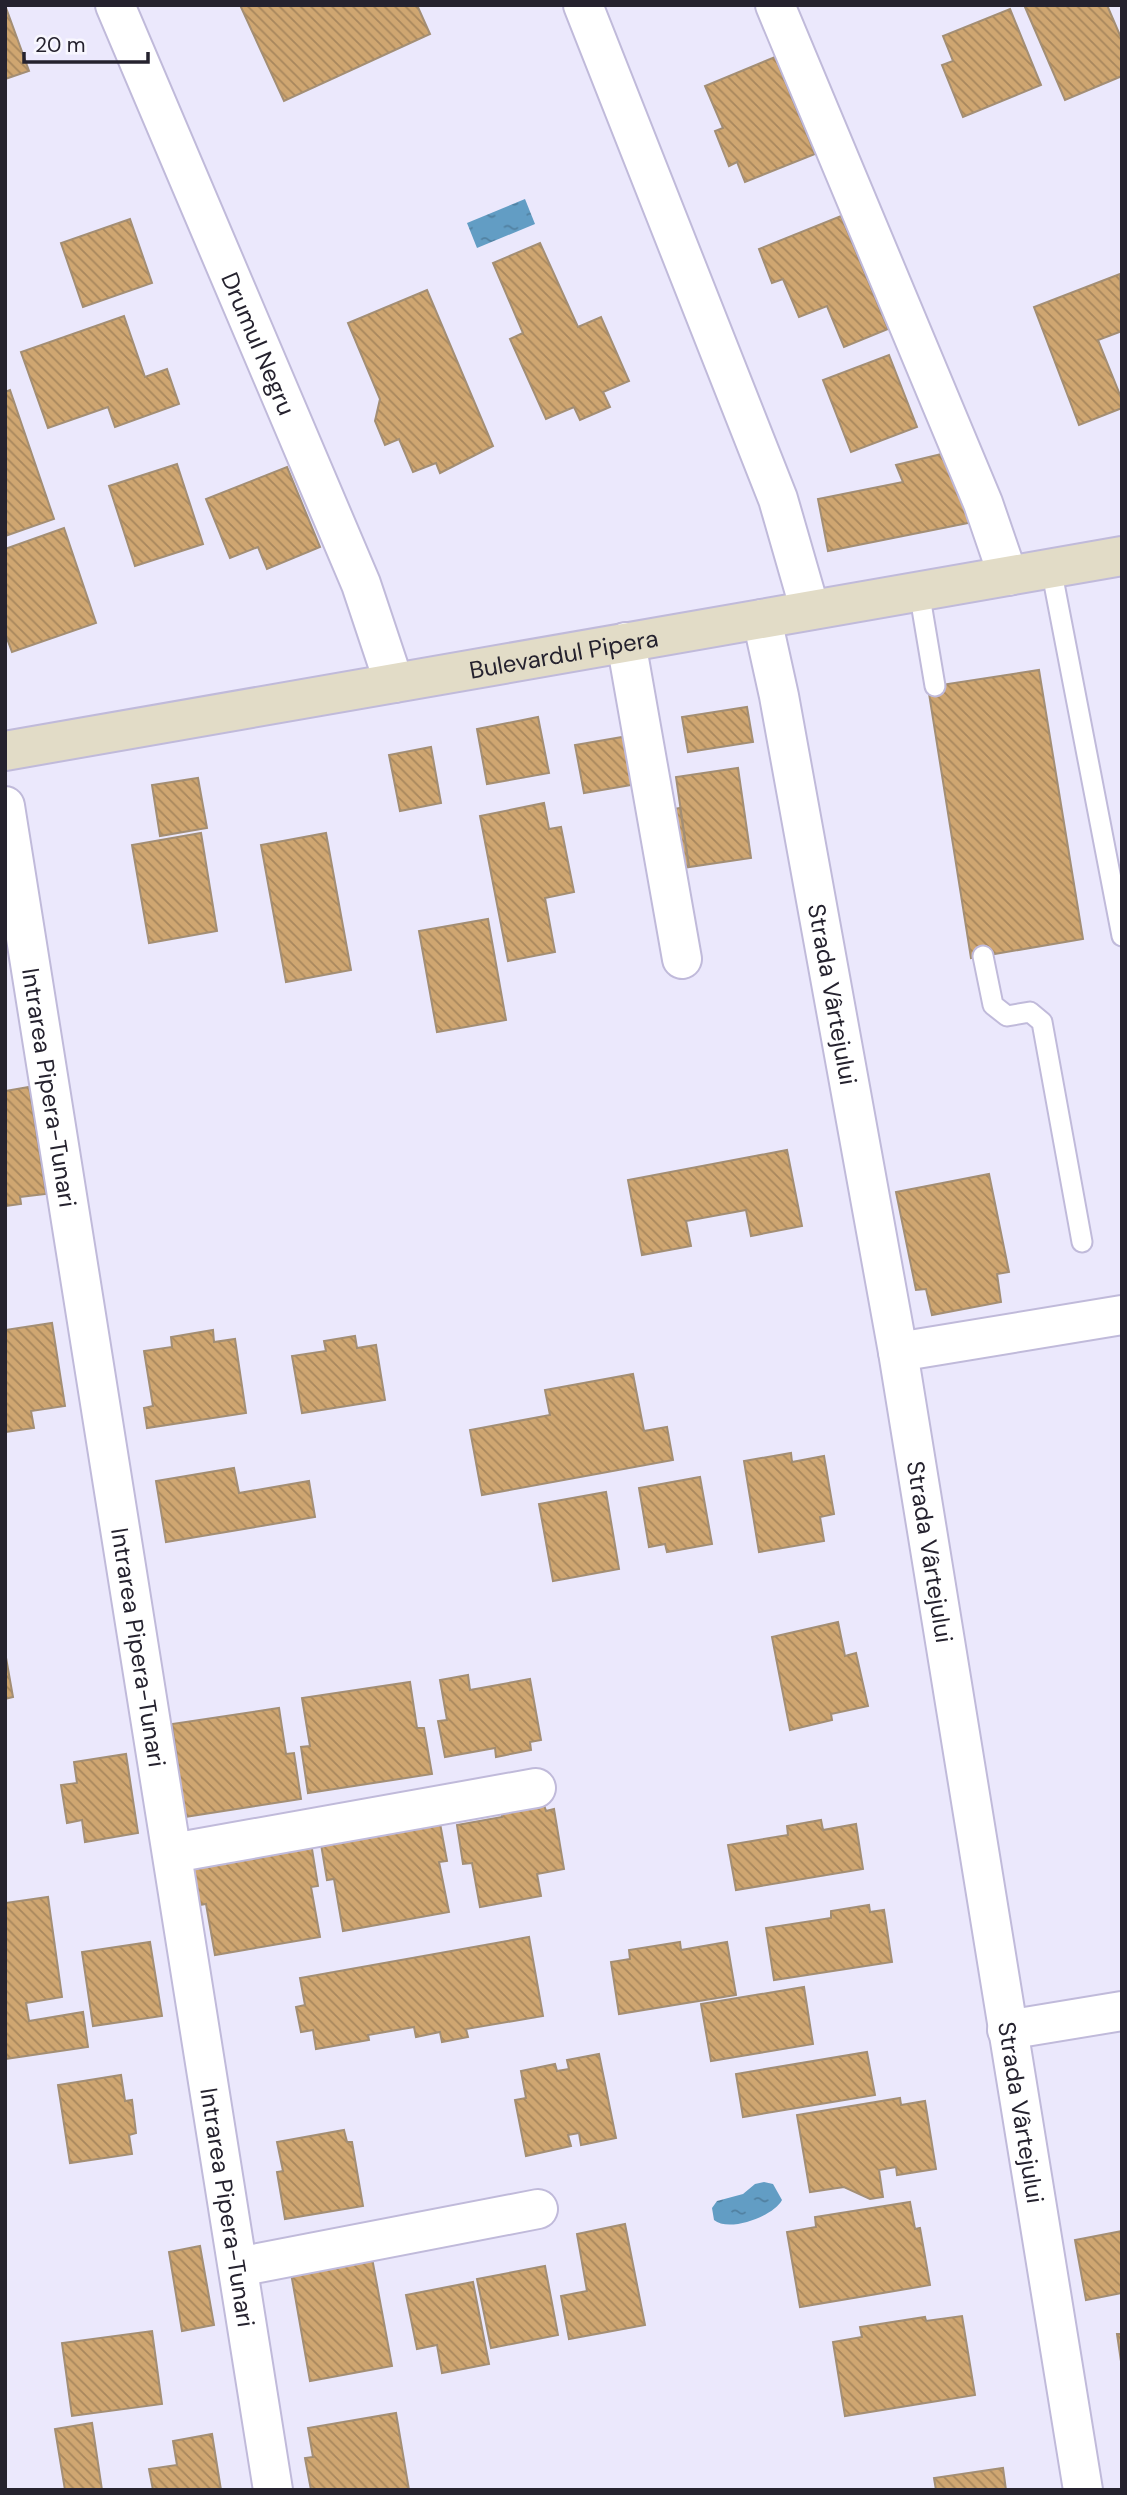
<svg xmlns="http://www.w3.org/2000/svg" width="1127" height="2495" viewBox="0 0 1127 2495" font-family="'DM Sans',sans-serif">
<defs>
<pattern id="water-ripples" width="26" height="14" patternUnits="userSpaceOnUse" patternTransform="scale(1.75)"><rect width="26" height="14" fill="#629dc4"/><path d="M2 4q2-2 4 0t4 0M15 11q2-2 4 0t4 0" fill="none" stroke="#5180a0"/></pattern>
<pattern id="building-back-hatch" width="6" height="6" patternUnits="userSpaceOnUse" patternTransform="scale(1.75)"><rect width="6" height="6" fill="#cfa671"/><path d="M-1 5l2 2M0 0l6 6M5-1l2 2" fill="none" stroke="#a8875d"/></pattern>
</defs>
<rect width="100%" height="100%" fill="#ebe8fc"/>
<g fill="url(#water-ripples)">
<path d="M525 199 535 224 477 248 467 223Z"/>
<path d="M764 2182 773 2184 782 2200C774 2216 729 2233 714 2220L712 2208 717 2201 743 2194 755 2184Z"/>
</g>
<g fill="url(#building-back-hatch)" stroke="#a38e74" stroke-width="2">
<path d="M5 5 29 71 5 79Z"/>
<path d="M240 5H417L430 34 284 101Z"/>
<path d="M1028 5H1107L1122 40V76L1065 100 1025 7Z"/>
<path d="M1010 9 1041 85 963 117 942 65 953 61 943 36Z"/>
<path d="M775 57 815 154 745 182 737 162 729 166 715 131 723 128 705 86Z"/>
<path d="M841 216 888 329 844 347 827 306 799 317 783 279 772 283 759 249Z"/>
<path d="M130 219 152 283 83 307 61 243Z"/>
<path d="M540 243 578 327 601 317 629 381 603 392 610 407 580 420 574 407 546 419 510 339 523 333 493 263Z"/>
<path d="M1120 274 1122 331 1098 340 1122 400V408L1079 425 1034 307Z"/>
<path d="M427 290 493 446 440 473 436 463 413 472 399 439 385 445 375 421 380 399 348 323Z"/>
<path d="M124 316 145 377 167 369 179 404 115 427 108 407 48 428 21 352Z"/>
<path d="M889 355 917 427 851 452 823 380Z"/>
<path d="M10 390 54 519 5 536V392Z"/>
<path d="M950 452 978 521 828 551 818 499 903 482 896 465Z"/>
<path d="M177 464 203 544 135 566 109 486Z"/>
<path d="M287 467 320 547 267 569 258 547 230 558 206 499Z"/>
<path d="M64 528 96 623 12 652 5 633V549Z"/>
<path d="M1039 670 1083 939 971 958 928 687Z"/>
<path d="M747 707 753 742 688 752 682 717Z"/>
<path d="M538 717 549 773 487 784 477 729Z"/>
<path d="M634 735 643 783 584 793 575 745Z"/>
<path d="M431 747 441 803 400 811 389 755Z"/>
<path d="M738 768 751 858 689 867 676 777Z"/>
<path d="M198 778 207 828 160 836 152 785Z"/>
<path d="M544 803 549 829 561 827 574 892 545 898 555 952 508 961 480 816Z"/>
<path d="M680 808 689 867 678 869 669 810Z"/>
<path d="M201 833 217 931 149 943 132 845Z"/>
<path d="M326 833 351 970 286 982 261 845Z"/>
<path d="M488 919 506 1020 437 1032 419 931Z"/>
<path d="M29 1087 46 1194 20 1197 21 1204 5 1206V1091Z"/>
<path d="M787 1150 802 1226 751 1236 746 1210 686 1221 691 1246 642 1255 628 1180Z"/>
<path d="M989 1174 1009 1272 997 1274 1001 1302 932 1315 926 1289 916 1290 896 1192Z"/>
<path d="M52 1323 65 1406 31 1411 34 1428 5 1432V1330Z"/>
<path d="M213 1330 214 1342 235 1339 246 1413 147 1428 144 1408 153 1406 144 1351 172 1347 171 1337Z"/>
<path d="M355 1336 357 1348 376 1345 385 1400 302 1413 292 1356 326 1351 324 1341Z"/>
<path d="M633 1374 644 1431 667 1427 673 1460 482 1495 470 1430 550 1415 545 1390Z"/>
<path d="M791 1453 792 1462 824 1456 834 1514 820 1517 824 1541 759 1552 744 1461Z"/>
<path d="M234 1468 239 1493 309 1481 315 1517 166 1542 156 1481Z"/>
<path d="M700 1477 712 1544 667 1552 665 1544 649 1547 639 1488Z"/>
<path d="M606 1492 619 1569 553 1581 539 1504Z"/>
<path d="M838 1622 845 1656 856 1653 868 1706 831 1714 832 1720 790 1730 772 1637Z"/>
<path d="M5 1652 13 1697 5 1699Z"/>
<path d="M468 1675 470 1690 530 1679 541 1740 530 1742 531 1750 496 1757 495 1748 445 1757 438 1721 447 1720 440 1680Z"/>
<path d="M410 1682 417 1728H424L432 1774 308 1793 301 1747 310 1746 302 1698Z"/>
<path d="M279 1708 286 1754 294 1753 301 1799 178 1818 171 1773 179 1772 172 1724Z"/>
<path d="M126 1754 138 1833 85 1842 82 1820 67 1823 61 1785 77 1783 74 1762Z"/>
<path d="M544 1805 546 1811 554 1809 564 1869 537 1874 541 1896 480 1907 472 1863 463 1864 457 1825 502 1817V1812Z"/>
<path d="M439 1818 447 1861 439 1862 449 1912 343 1931 334 1879 327 1880 320 1838Z"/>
<path d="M821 1820 823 1830 856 1824 863 1869 736 1890 728 1845 788 1835 787 1826Z"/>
<path d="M311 1843 318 1886 311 1887 320 1937 215 1955 206 1904 199 1905 192 1863 248 1854 249 1859 261 1858 259 1852Z"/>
<path d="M48 1897 62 1997 26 2003 29 2021 83 2012 88 2047 5 2059V1903Z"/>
<path d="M869 1905 870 1912 884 1910 892 1962 774 1980 766 1928 831 1918V1911Z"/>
<path d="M529 1937 543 2016 466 2029 468 2037 442 2042 440 2032 416 2037 414 2027 368 2035 369 2040 316 2049 313 2030 301 2032 296 2007 305 2005 300 1978Z"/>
<path d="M150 1942 162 2016 93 2026 82 1952Z"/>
<path d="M680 1942 681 1950 727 1942 736 1995 619 2014 611 1962 630 1959 629 1950Z"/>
<path d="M804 1987 813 2044 711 2061 701 2004Z"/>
<path d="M867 2052 875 2095 743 2117 736 2074Z"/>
<path d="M599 2054 616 2138 581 2145 579 2133 568 2135 571 2146 526 2156 515 2100 526 2098 521 2071 555 2064 557 2071 569 2069 567 2060Z"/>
<path d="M121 2075 125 2101 132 2100 136 2133 129 2135 132 2154 70 2163 58 2085Z"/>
<path d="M900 2098 901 2105 925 2101 936 2169 897 2175 896 2167 879 2170 883 2197 870 2199 844 2187 810 2192 797 2115Z"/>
<path d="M344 2130 347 2142H352L363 2206 285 2219 277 2172 283 2171 277 2142Z"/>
<path d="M910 2202 915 2229 920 2228 930 2285 800 2307 787 2232 816 2227 815 2217Z"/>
<path d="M625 2224 645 2325 569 2339 561 2296 587 2291 577 2234Z"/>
<path d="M1122 2231V2293L1086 2300 1075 2240Z"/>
<path d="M200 2246 214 2325 182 2331 169 2252Z"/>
<path d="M372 2258 392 2366 310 2381 291 2273Z"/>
<path d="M545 2266 558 2335 491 2348 477 2279Z"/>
<path d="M473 2282 489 2364 442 2373 437 2345 417 2349 406 2295Z"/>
<path d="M962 2316 975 2395 845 2416 833 2342 862 2337 860 2327 925 2317 926 2321Z"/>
<path d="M152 2331 162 2404 72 2416 62 2343Z"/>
<path d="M1117 2334H1122V2368Z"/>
<path d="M396 2413 409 2490H311L305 2458 313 2457 308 2428Z"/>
<path d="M92 2423 102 2490H65L55 2429Z"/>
<path d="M212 2434 221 2490H153L149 2469 177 2465 173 2441Z"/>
<path d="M1003 2468 1006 2490H936L934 2478Z"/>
</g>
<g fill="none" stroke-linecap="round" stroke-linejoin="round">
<defs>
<g id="service">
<path d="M1051 568 1122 936"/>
<path d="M919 591 935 686"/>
<path d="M983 956 993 1005 1007 1016 1030 1012 1042 1022 1082 1242"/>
</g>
<g id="minor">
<path id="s1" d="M115 5 361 584 394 683"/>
<path d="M583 5 778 499 810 610"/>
<path d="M775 5 983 503 1008 576"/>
<path id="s2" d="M762 619 779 696 898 1352 1083 2490"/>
<path d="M626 642 682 959"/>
<path id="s3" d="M5 806 273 2490"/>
<path d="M898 1352 1122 1315"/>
<path d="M173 1853 536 1788"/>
<path d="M1007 2030 1122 2011"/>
<path d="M238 2267 538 2209"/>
</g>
<g id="secondary">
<path id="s4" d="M5 751 1122 556"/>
</g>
</defs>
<use href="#service" stroke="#c0bada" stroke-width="23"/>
<use href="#minor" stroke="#c0bada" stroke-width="42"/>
<use href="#secondary" stroke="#c0bada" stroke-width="42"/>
<use href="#service" stroke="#fff" stroke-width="19"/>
<use href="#minor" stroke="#fff" stroke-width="38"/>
<use href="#secondary" stroke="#e2dcc7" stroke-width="38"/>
</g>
<g text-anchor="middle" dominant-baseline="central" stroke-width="6" stroke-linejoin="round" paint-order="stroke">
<g font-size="24" fill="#25222e" stroke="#f8f7fe">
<text stroke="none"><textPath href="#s1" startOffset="368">Drumul Negru</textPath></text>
<text stroke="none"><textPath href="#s4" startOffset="567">Bulevardul Pipera</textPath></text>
<text stroke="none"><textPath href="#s2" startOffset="382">Strada Vârtejului</textPath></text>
<text stroke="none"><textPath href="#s3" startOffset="285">Intrarea Pipera-Tunari</textPath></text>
<text stroke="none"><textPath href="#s2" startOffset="948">Strada Vârtejului</textPath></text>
<text stroke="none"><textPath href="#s3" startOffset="852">Intrarea Pipera-Tunari</textPath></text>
<text stroke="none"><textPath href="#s2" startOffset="1516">Strada Vârtejului</textPath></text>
<text stroke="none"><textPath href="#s3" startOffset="1419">Intrarea Pipera-Tunari</textPath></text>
</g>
</g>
<rect width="1127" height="2495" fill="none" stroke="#25222e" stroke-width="14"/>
<path d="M24 52v10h124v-10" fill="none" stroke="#25222e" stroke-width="3.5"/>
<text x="35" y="52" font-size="21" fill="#25222e" stroke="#f8f7fe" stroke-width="5" paint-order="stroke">20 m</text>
</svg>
